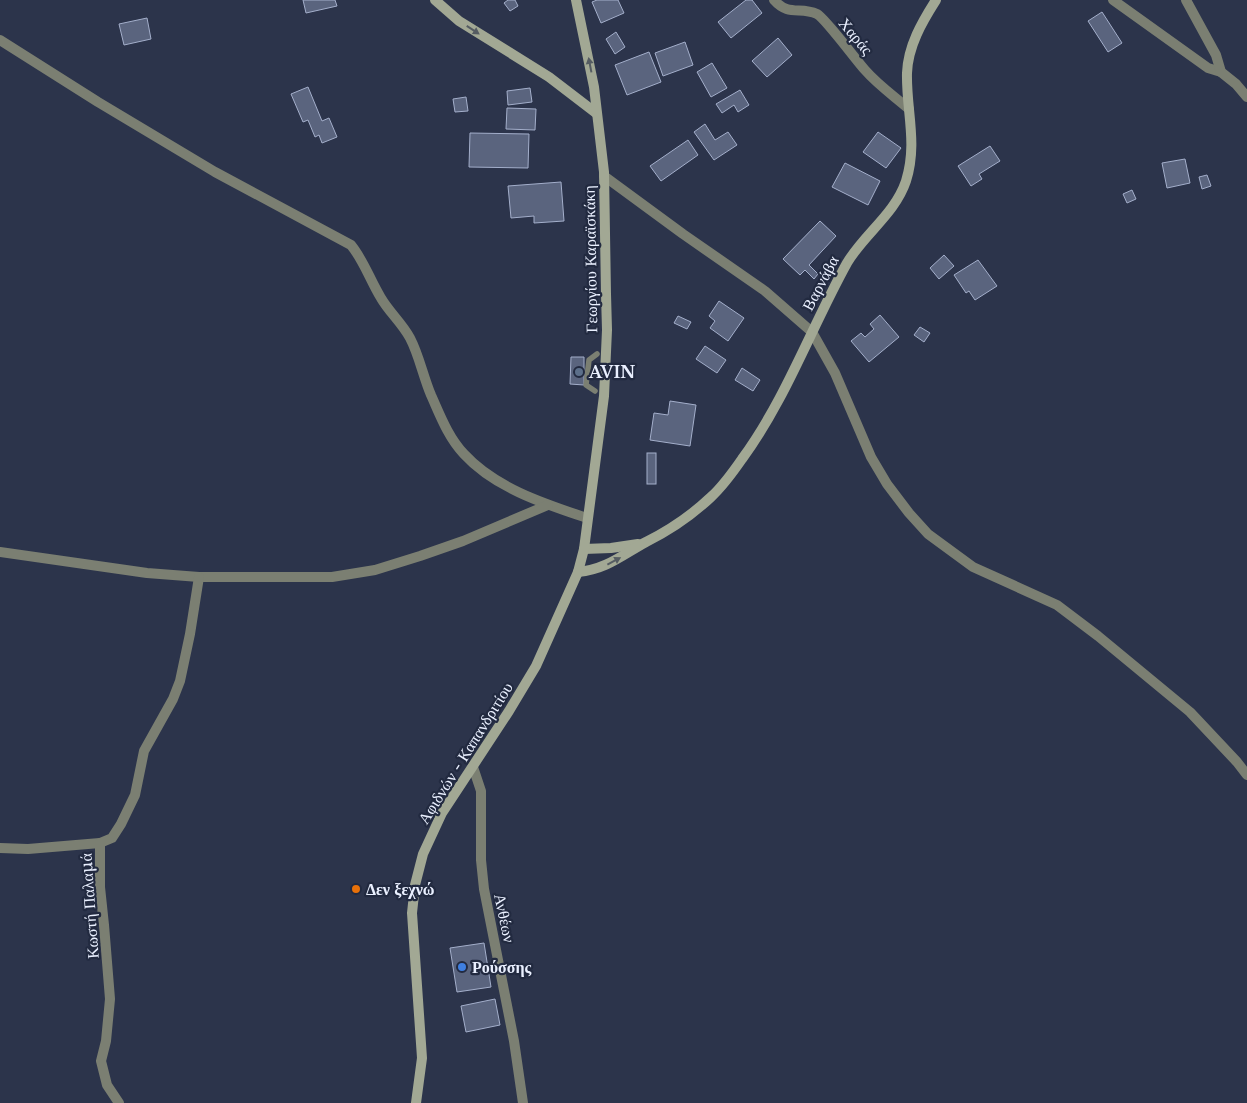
<svg xmlns="http://www.w3.org/2000/svg" width="1247" height="1103" viewBox="0 0 1247 1103" font-family="'Libre Baskerville',serif">
<rect width="100%" height="100%" fill="#2c344b"/>
<g fill="#5a647e" stroke="#a4afcb">
<path d="M303 0H335L337 6 306 13Z"/>
<path d="M508 0H515L518 6 510 11 504 3Z"/>
<path d="M597 0H618L624 13 601 23 592 2Z"/>
<path d="M746 0H752L762 13 731 38 718 22Z"/>
<path d="M1102 12 1122 43 1108 52 1088 21Z"/>
<path d="M147 18 151 39 124 45 119 24Z"/>
<path d="M616 32 625 47 615 54 606 39Z"/>
<path d="M778 38 792 55 767 77 752 61Z"/>
<path d="M685 42 693 65 663 76 655 53Z"/>
<path d="M649 52 661 82 627 95 615 65Z"/>
<path d="M712 63 727 88 711 97 697 72Z"/>
<path d="M308 87 322 121 329 118 337 137 322 143 319 135 315 137 308 120 303 122 291 94Z"/>
<path d="M530 88 532 102 508 105 507 91Z"/>
<path d="M740 90 749 105 738 112 734 105 722 113 716 104Z"/>
<path d="M466 97 468 111 455 112 453 99Z"/>
<path d="M507 108 536 109 535 130 506 129Z"/>
<path d="M705 124 715 140 728 132 737 145 714 160 694 132Z"/>
<path d="M878 132 901 148 886 168 863 152Z"/>
<path d="M470 133 529 134 528 168 469 167Z"/>
<path d="M688 140 698 155 661 181 650 166Z"/>
<path d="M990 146 1000 161 979 174 982 179 971 186 958 166Z"/>
<path d="M1185 159 1190 183 1167 188 1162 163Z"/>
<path d="M845 163 880 181 868 205 832 187Z"/>
<path d="M1207 175 1211 186 1202 189 1199 177Z"/>
<path d="M561 182 564 221 534 223V216L511 218 508 186Z"/>
<path d="M1132 190 1136 199 1127 203 1123 194Z"/>
<path d="M820 221 836 236 809 265 818 274 814 279 805 270 800 275 783 259Z"/>
<path d="M944 255 954 266 939 279 930 268Z"/>
<path d="M978 260 997 286 975 300 969 291 966 293 954 275Z"/>
<path d="M719 301 744 318 728 341 710 328 715 321 709 316Z"/>
<path d="M880 315 899 337 869 362 851 341 861 333 865 337 874 329 870 324Z"/>
<path d="M678 316 691 322 687 329 674 323Z"/>
<path d="M920 327 930 333 924 342 914 335Z"/>
<path d="M705 346 726 360 717 373 696 359Z"/>
<path d="M571 357H584V385L570 384Z"/>
<path d="M742 368 760 380 753 391 735 380Z"/>
<path d="M670 401 696 405 690 446 650 440 654 413 668 415Z"/>
<rect x="647" y="453" width="9" height="31"/>
<path d="M484 943 491 987 457 992 450 948Z"/>
<path d="M495 999 500 1025 466 1032 461 1006Z"/>
</g>
<g fill="none" stroke-linecap="round" stroke-linejoin="round">
<path stroke="#7b7f72" stroke-width="5.5" d="M595 391 586 385 589 360 597 354"/>
<g stroke="#7b7f72" stroke-width="10">
<path d="M774 0C789 17 800 6 817 14 825 18 856 60 865 70 878 85 894 96 909 109"/>
<path d="M1113 0 1208 68 1221 72"/>
<path d="M1186 0 1216 55 1221 72 1236 84 1247 97"/>
<path d="M0 40 98 102 215 172 351 245C364 261 370 280 381 298 389 312 402 323 410 338 419 355 423 376 431 395 440 415 448 437 464 454 495 488 545 504 587 518"/>
<path d="M604 176 683 234 765 291 812 332 835 373 871 457 887 484 909 513 928 534 973 567 1057 605 1098 636 1190 712 1237 762 1247 775"/>
<path d="M0 552 147 573 199 577H332L375 570 420 556 463 541 548 505"/>
<path d="M473 767 481 791V860L484 889 514 1041 523 1103"/>
<path d="M0 848 28 849 100 843"/>
<path d="M119 1103 107 1085 101 1061 106 1041 110 999 104 925 100 887V843L112 838 121 824 135 795 144 751 173 699 180 681 190 634 199 577"/>
</g>
<g stroke="#a2a894" stroke-width="10">
<path d="M435 0 459 21 549 77 596 113"/>
<path d="M584 549 611 548 638 544"/>
<path d="M578 572C607 569 622 555 646 542 670 530 692 515 711 497 723 486 733 472 742 459 786 399 811 328 847 263 864 234 895 214 906 181 918 143 906 110 907 73 908 46 922 22 936 0"/>
<path d="M416 1103 422 1058 412 913 415 885 423 854 442 813 509 711 536 666 578 572 584 549 604 396 607 330 606 294 604 172 594 87 576 0"/>
</g>
</g>
<defs><path id="oneway-solid" d="M-6-.8H1V-3.2L6.5 0L1 3.2V.8H-6Z" transform="scale(1.25)"/></defs>
<g fill="#555c62">
<use href="#oneway-solid" transform="translate(473 30) rotate(33)"/>
<use href="#oneway-solid" transform="translate(590 65) rotate(-101)"/>
<use href="#oneway-solid" transform="translate(614 561) rotate(-28)"/>
</g>
<circle fill="#5c6f8a" stroke="#222a40" stroke-width="2" cx="579" cy="372" r="5"/>
<circle fill="#e8710a" stroke="#222a40" stroke-width="2" cx="356" cy="889" r="5"/>
<circle fill="#3f7fe0" stroke="#222a40" stroke-width="2" cx="462" cy="967" r="5"/>
<g text-anchor="middle" dominant-baseline="central" stroke-width="4.5" stroke-linejoin="round" paint-order="stroke">
<g font-size="16" fill="#eaf0ff" stroke="#222a40">
<text transform="translate(856 36) rotate(50)">Χαράς</text>
<text transform="translate(590 259) rotate(-91)">Γεωργίου Καραϊσκάκη</text>
<text transform="translate(820 283) rotate(-62)">Βαρνάβα</text>
<text transform="translate(465 753) rotate(-58)">Αφιδνών - Καπανδριτίου</text>
<text transform="translate(89 906) rotate(-94)">Κωστή Παλαμά</text>
<text transform="translate(505 918) rotate(78)">Ανθέων</text>
</g>
<g font-size="16" font-weight="bold" fill="#eaf0ff" stroke="#222a40" text-anchor="start">
<text x="589" y="372">AVIN</text>
<text x="366" y="889">Δεν ξεχνώ</text>
<text x="472" y="967">Ρούσσης</text>
</g>
</g>
</svg>
